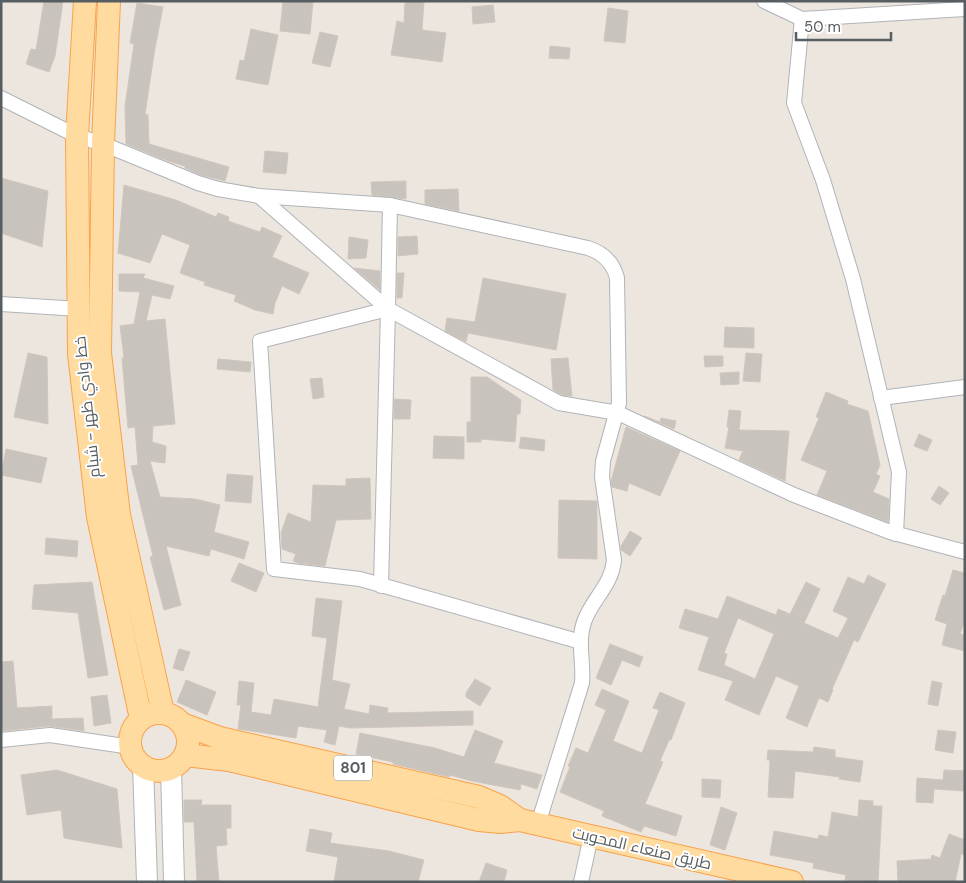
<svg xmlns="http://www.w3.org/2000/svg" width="966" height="883" viewBox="0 0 966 883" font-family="'DM Sans',Cairo,sans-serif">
<rect width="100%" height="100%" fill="#ece6de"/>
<g fill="#c9c3bd" stroke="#d1c6bc" fill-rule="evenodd">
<path d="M44 1H63L55 56 49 72 26 64 31 49 36 50Z"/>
<path d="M283 1H313L310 34 280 31Z"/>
<path d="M405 1H424L422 30 446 33 442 62 391 55 397 21 404 23Z"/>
<path d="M137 3 163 7 155 48 145 114 148 115 149 144 229 167 225 181 201 175 185 168V166L168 161 126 144 125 106 134 44 130 43Z"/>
<path d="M493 5 495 22 473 24 472 7Z"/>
<path d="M608 8 628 11 625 43 604 41Z"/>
<path d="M251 29 278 35 268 85 236 79 240 60 244 61Z"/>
<path d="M320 32 338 36 330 67 312 63Z"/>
<path d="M550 46 570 48 569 59 549 58Z"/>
<path d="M265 151 288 153 286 174 263 172Z"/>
<path d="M1 178 48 191 42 247 1 233Z"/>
<path d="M406 181V199L372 195 371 182Z"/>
<path d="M124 185 176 200 216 217 218 213 229 217 228 221 260 232 262 227 282 236 272 257 309 273 299 294 282 286 275 303 273 314 255 310 234 301 236 295 204 285 205 282 180 273 190 245 162 234 150 263 118 253Z"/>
<path d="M458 189 459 211 425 204V190Z"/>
<path d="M417 236 418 254 398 256V237Z"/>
<path d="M349 237 368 240 366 258 348 259Z"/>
<path d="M354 268 380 271V290Z"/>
<path d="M397 273H404L402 298H397Z"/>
<path d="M119 274H145L143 278 174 286 170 299 152 295 146 321 165 319 175 424 153 426 152 442 166 446 165 463 150 461 160 497 195 499 220 505 214 532 249 542 244 559 211 549 209 556 166 546 181 605 164 610 150 557 153 556 131 466 138 465 135 427 128 428 122 358H124L120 326 134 324 140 292 119 291Z"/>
<path d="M483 278 566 294 556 350 468 333 466 342 445 331 447 318 475 322Z"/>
<path d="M725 327 754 328V348L724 347Z"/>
<path d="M28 353 47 357 48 424 14 417Z"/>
<path d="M746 353 762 354 760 382 743 381Z"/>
<path d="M704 356H723V366L705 367Z"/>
<path d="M568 358 572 396 562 395 553 390 551 359Z"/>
<path d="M218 359 251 362 250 372 217 369Z"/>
<path d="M739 372V384L721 385 720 373Z"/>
<path d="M471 377H487L521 400 520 414H517L515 442 481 439V442H467V422H471Z"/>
<path d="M322 378 324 397 313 399 310 379Z"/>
<path d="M826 392 848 401 847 404 868 411 880 465 876 474 880 476 873 492 889 499 888 522 817 495 827 471 801 460 819 418 816 417Z"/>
<path d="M394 399 411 400 410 419H394Z"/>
<path d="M729 410 741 411 739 430 789 431 785 481 739 460 743 451 725 448 729 427H727Z"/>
<path d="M644 416 660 422 661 418 676 421 674 429Z"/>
<path d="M626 427 680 451 660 496 629 483 627 491 612 487 611 481Z"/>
<path d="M919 434 932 440 927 451 914 446Z"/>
<path d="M434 436 464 437V459L433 458Z"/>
<path d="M521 437 545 440 544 451 519 448Z"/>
<path d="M6 449 47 458 41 483 1 475Z"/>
<path d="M227 474 253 476 251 503 225 501Z"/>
<path d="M370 478 371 519 336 520 325 566 298 563 293 561 296 554 282 549 281 533 288 513 311 522 313 485 346 486V479Z"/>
<path d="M939 486 949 493 940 505 931 499Z"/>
<path d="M559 500 597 501V559L558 558Z"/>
<path d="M630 531 642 538 630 556 621 550V546Z"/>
<path d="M46 538 78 541 77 557 45 554Z"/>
<path d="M239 563 264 573 256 592 231 581Z"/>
<path d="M953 570 965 573V620L960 634 965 635V651L942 645 947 624 935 620 943 595 945 596Z"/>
<path d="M868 575 886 584 858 642 854 640 832 689 833 690 828 702 819 698 807 727 786 718 799 686 776 676 759 715 725 700 733 681 698 670 709 637 679 628 685 609 718 619 727 596 776 615 778 609 790 614 806 582 820 589 804 623 838 638 848 618 833 611 848 577 864 584ZM738 618 774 634 755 679 724 665 727 654 724 653Z"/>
<path d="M92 582 108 675 88 678 78 613 32 609 34 585Z"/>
<path d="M316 598 342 601 332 680 350 684 344 709 369 714 370 705 388 708 387 713 473 711V725L350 728 339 726 335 745 324 742 327 730 298 726 296 738 238 729 241 705H237L239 681 254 683 251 712 271 715 274 699 318 707 327 638 312 636Z"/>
<path d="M610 644 643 657 639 667 622 660 611 685 596 678Z"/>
<path d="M179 649 190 652 183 671 173 668Z"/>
<path d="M13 661 17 708 52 706V719L83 718 84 731 49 726 1 731V662Z"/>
<path d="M475 679 491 688 480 706 466 697V693Z"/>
<path d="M186 680 216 692 207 715 177 702Z"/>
<path d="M932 681 942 683 938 706 928 704Z"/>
<path d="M602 689 629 701 613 741 642 753 659 710 653 708 660 692 685 703 671 740H669L660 761 663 762 645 804 682 816 676 836 644 826 641 832 602 816 604 811 560 792 570 767 568 766 576 748 588 753 606 710 595 705Z"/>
<path d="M107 695 111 723 94 726 91 697Z"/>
<path d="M475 730 503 741 494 763 542 775 537 789 521 784 520 790 472 781 450 775 449 777 393 764V762L356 754 360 733 435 748 464 757Z"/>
<path d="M938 730 956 732 953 753 935 750Z"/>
<path d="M814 747 835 750V757L863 761 860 782 839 779 840 777 795 771 793 798 768 797 770 760H767L768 750 813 752Z"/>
<path d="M57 770 117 789 122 848 64 838 61 810 27 815 21 775Z"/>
<path d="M944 770 965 771 964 791 934 789 933 803 916 802 917 778 943 780Z"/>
<path d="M702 779 721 780 720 798 702 797Z"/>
<path d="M184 800H202L201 805H231V828H226L227 845 216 846 219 882H197L194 822H184Z"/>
<path d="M859 800 873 801V806H882L878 882 845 880 846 875 813 868 814 863 770 855 774 831 818 839 819 835 828 837 832 812 858 817Z"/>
<path d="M721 807 737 813 725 850 710 845Z"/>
<path d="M310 829 332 833 330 843 389 851 424 860 418 882H334L338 857 306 851Z"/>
<path d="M949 834 965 840V855L961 854 955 882H898L897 861 931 859 932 855 940 858Z"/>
<path d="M486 863 507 870 504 882H479Z"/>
</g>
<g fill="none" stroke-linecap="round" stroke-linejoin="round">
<defs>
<g id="street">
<path d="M764 1 802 19 965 9"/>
<path d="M802 19 794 103 823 180 853 279 899 472 896 534"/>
<path d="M1 98 77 136 103 144 198 183 218 189 259 196 390 205 588 248C603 253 613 262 617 278L619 403 603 461 602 477 614 560C612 585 592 599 584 622 577 642 584 662 582 683L538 824"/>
<path d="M259 196 388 309"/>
<path d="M390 205 388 309 559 403 618 413 794 495 890 532 965 552"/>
<path d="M1 304 79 309"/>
<path d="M388 309 260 341 274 569 360 579 581 642"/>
<path d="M881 398 965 387"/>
<path d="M381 586 388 309"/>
<path d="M1 740 50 735 131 747"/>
<path d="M581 882 591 836"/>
</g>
<g id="secondary">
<path d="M143 765 147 882"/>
<path d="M171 768 174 882"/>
</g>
<g id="primary">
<path d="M85 1 77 136 79 354 98 517 141 719"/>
<path d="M109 1 103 144 100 353 119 515 163 713"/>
<circle cx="159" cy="742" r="29"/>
<path d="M182 724 220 738 479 797 500 806 520 820"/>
<path d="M185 755 229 760 479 820 501 822 520 820 792 882"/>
</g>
</defs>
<use href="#street" stroke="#b0b4b8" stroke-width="16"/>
<use href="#secondary" stroke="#aeb5b8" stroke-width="22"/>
<use href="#primary" stroke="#faa249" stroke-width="24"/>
<use href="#street" stroke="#fff" stroke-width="14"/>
<use href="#secondary" stroke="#fff" stroke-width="20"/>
<use href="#primary" stroke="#ffdba0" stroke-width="22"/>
</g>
<g text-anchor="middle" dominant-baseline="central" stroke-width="4" stroke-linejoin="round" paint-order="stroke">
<rect fill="#fff" stroke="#898e90" stroke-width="1" x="334" y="755.5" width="38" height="25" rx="4"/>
<g font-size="15" font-weight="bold" fill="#575e61">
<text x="353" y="768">801</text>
</g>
<g font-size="16" fill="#575e61" stroke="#fff">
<text transform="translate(87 407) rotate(-96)">خط وادي ظهر - شبام</text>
<text transform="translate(642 848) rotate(13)">طريق صنعاء المحويت</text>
</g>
</g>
<rect width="966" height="883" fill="none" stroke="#575e61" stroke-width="5"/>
<path d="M796 32v8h95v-8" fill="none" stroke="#575e61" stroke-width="2.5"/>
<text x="804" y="32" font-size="15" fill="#575e61" stroke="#ffffff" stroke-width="4" paint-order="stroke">50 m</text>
</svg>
